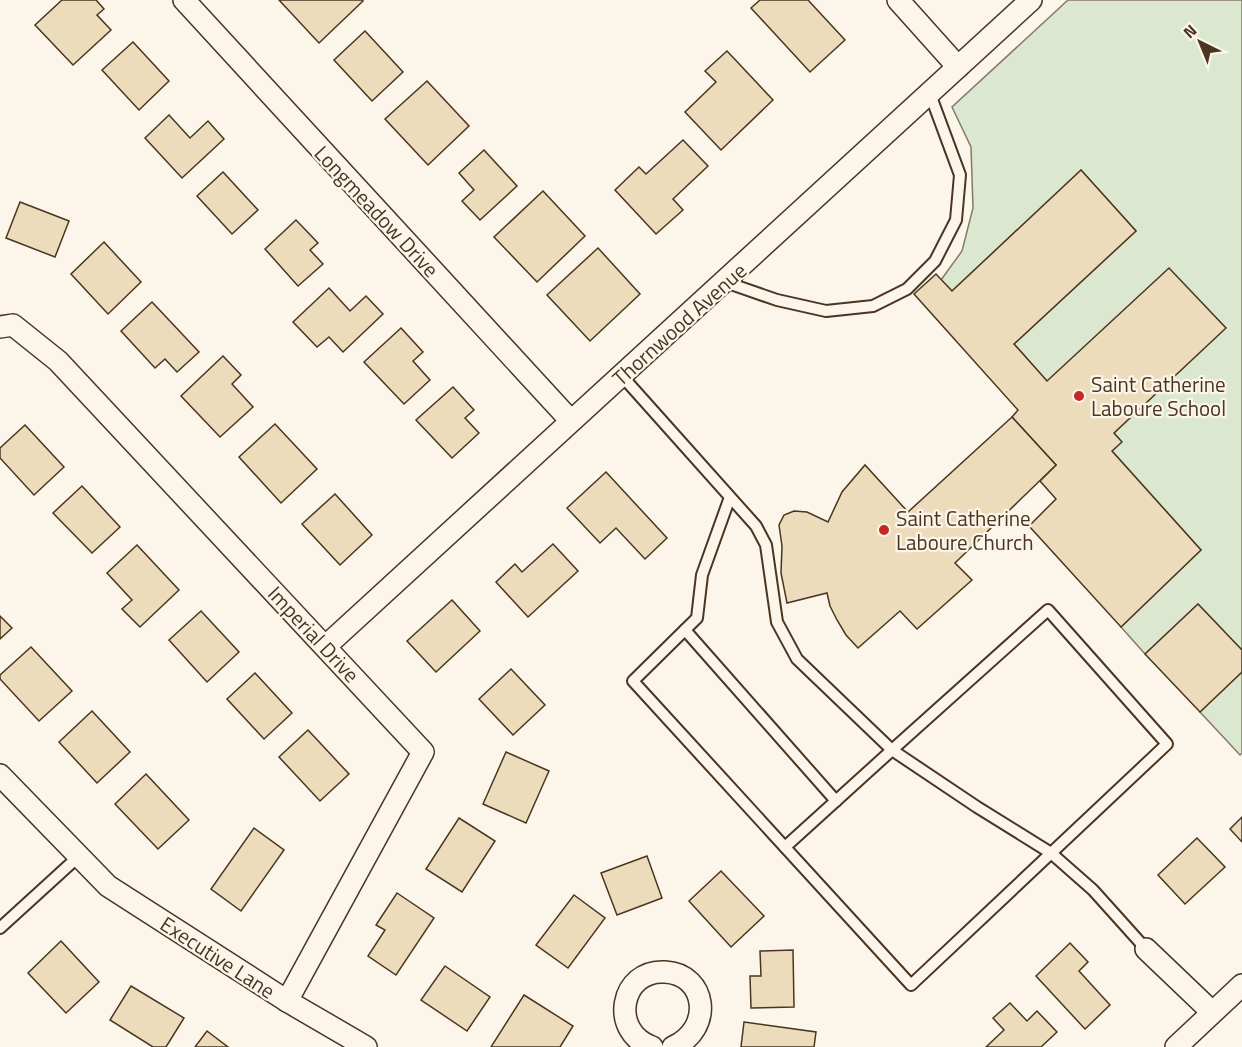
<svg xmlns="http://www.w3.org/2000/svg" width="1242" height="1047" viewBox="0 0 1242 1047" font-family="'Titillium Web',sans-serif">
<rect width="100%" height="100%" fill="#fbf6e9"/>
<g fill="#dce7d0" stroke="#887966" stroke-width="1.5">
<path d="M1068 0H1242V650L1198 604 1145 654 1121 627 1201 550 1112 451 1121 442 1114 433 1225 328 1047 381 1014 344 1136 231 1081 170 952 291 941 280 962 251 973 208 971 147 952 107Z"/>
<path d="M1242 672V753L1240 755 1200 712Z"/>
</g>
<g fill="#ecdcbc" stroke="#4a3520" stroke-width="1.5">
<path d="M62 0H96L104 9 97 15 111 30 73 65 35 25Z"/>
<path d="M279 0H362L363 1 319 43Z"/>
<path d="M760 0H808L845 40 810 72 751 8Z"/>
<path d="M365 31 403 72 372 101 334 60Z"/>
<path d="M133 42 169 81 139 110 102 70Z"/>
<path d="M727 51 773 100 721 150 685 112 716 82 705 71Z"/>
<path d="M427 81 469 126 428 165 385 119Z"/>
<path d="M169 115 190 138 208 121 224 139 182 178 145 138Z"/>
<path d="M683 140 708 166 673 199 683 210 656 234 615 190 639 167 646 174Z"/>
<path d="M484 150 517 186 480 220 462 201 474 190 459 173Z"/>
<path d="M1081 170 1136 231 1014 344 1047 381 1169 268 1226 328 1114 433 1122 442 1112 451 1201 550 1121 627 1029 526 1056 499 1040 481 1056 465 1012 417 1018 410 914 294 936 274 952 291Z"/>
<path d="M223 172 258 210 232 234 197 196Z"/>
<path d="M543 191 585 236 537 282 494 237Z"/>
<path d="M20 202 69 221 55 257 6 238Z"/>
<path d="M296 220 318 243 310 250 323 264 298 286 265 249Z"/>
<path d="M104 242 141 282 108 314 71 274Z"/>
<path d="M598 248 640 294 590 341 547 295Z"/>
<path d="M329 288 350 311 366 296 383 314 343 352 329 337 317 347 293 322Z"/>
<path d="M152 302 199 352 177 372 165 359 155 368 121 331Z"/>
<path d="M401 328 423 352 413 361 430 380 404 404 364 362Z"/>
<path d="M223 356 241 375 232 384 253 407 220 437 181 396Z"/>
<path d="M453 387 474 410 465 418 479 433 452 458 416 420Z"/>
<path d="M1012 417 1056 465 955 563 972 580 917 629 900 611 858 648 846 635 837 620 830 606 827 593 787 603 781 573 782 546 779 525 784 515 794 511 807 512 828 522 842 492 865 465 908 512Z"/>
<path d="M275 424 317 469 281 503 239 457Z"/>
<path d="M25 425 64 467 34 495 0 458V448Z"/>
<path d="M606 472 667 538 645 559 616 528 600 543 567 508Z"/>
<path d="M82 486 120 527 92 553 53 513Z"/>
<path d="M335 494 372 535 340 565 302 524Z"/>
<path d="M553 544 578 571 528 617 496 582 515 564 522 572Z"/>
<path d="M137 545 179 590 140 627 122 609 132 600 107 573Z"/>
<path d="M452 600 480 631 436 672 407 641Z"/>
<path d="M1198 604 1242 650V672L1200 712 1145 654Z"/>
<path d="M201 611 239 652 207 682 169 640Z"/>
<path d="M0 616 12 628 0 639Z"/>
<path d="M31 647 72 691 39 721 0 679V675Z"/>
<path d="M511 669 545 705 513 735 479 699Z"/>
<path d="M255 673 292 713 264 739 227 699Z"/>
<path d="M92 711 130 752 97 783 59 742Z"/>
<path d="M308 730 349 774 320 801 279 757Z"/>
<path d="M506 752 549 771 526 823 483 804Z"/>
<path d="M146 774 189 820 158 849 115 804Z"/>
<path d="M1242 817V842L1230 829Z"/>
<path d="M459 818 495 841 462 892 426 869Z"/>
<path d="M254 828 284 850 241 911 211 889Z"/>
<path d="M1197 838 1225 867 1185 904 1158 875Z"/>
<path d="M647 856 662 898 617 915 601 873Z"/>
<path d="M721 871 764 916 731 947 689 901Z"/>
<path d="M397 893 434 918 396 975 368 956 385 930 376 925Z"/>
<path d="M574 895 605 918 568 968 536 945Z"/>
<path d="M61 941 99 982 66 1013 28 973Z"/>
<path d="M1070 943 1088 962 1079 971 1110 1005 1085 1029 1036 976Z"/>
<path d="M793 950 794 1007 751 1008 750 976H761L760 951Z"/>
<path d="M445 966 490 997 467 1031 421 1000Z"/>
<path d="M131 986 184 1018 166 1047H153L110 1020Z"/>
<path d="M524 995 573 1026 560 1047H491Z"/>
<path d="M1010 1003 1027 1021 1037 1011 1057 1032 1041 1047H986L1004 1030 993 1018Z"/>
<path d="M744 1022 816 1032 814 1047H741Z"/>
<path d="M207 1031 228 1047H195Z"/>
</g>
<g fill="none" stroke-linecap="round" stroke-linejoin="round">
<defs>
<g id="lane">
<path d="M725 282 777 300 826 311 873 306 907 289 935 261 956 220 960 175 930 94"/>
<path d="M622 376 756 526 766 545 777 622 797 659 892 750 1048 610 1167 744 911 985 633 681 697 618 702 575 730 497"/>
<path d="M685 630 836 801"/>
<path d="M785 847 892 750 977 807 1051 853 1093 890 1146 949"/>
<path d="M0 928 79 856"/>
</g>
<g id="street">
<path d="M184 0 571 421"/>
<path d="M898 0 958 67"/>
<path d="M0 327 13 325 58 361 423 752 287 1001"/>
<path d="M326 646 1031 0"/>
<path d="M0 775 108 886 287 1001 366 1047"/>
<path d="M1146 949 1212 1012"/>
<path d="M652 1047C609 1032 620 969 665 972 707 974 714 1029 673 1047"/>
<path d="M1176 1047 1242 985"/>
</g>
</defs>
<use href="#lane" stroke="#4a3520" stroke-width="14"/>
<use href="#street" stroke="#4a3520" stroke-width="24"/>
<use href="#lane" stroke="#fbf6e9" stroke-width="10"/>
<use href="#street" stroke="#fbf6e9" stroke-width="21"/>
</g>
<g fill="#c62828" stroke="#fbf6e9" stroke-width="2">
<circle cx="1079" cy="396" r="6"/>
<circle cx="884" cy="530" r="6"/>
</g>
<g text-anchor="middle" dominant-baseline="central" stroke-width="4.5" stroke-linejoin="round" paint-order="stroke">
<g font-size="21" fill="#4a3520" stroke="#fbf6e9">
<text transform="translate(377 211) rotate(47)">Longmeadow Drive</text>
<text transform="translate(679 324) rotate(-42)">Thornwood Avenue</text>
<text transform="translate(314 634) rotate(47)">Imperial Drive</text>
<text transform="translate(218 957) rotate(33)">Executive Lane</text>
</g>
<g font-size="21" fill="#4a3520" stroke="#fbf6e9" text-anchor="start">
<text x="1091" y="384">Saint Catherine<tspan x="1091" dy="24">Laboure School</tspan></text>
<text x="896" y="518">Saint Catherine<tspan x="896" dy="24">Laboure Church</tspan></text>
</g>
</g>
<g transform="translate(1200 42) rotate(317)" stroke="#fbf6e9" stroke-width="4.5" paint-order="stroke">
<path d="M0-4.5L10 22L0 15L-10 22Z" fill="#4a3520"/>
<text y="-9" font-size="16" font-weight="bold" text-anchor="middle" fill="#4a3520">N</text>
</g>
</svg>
